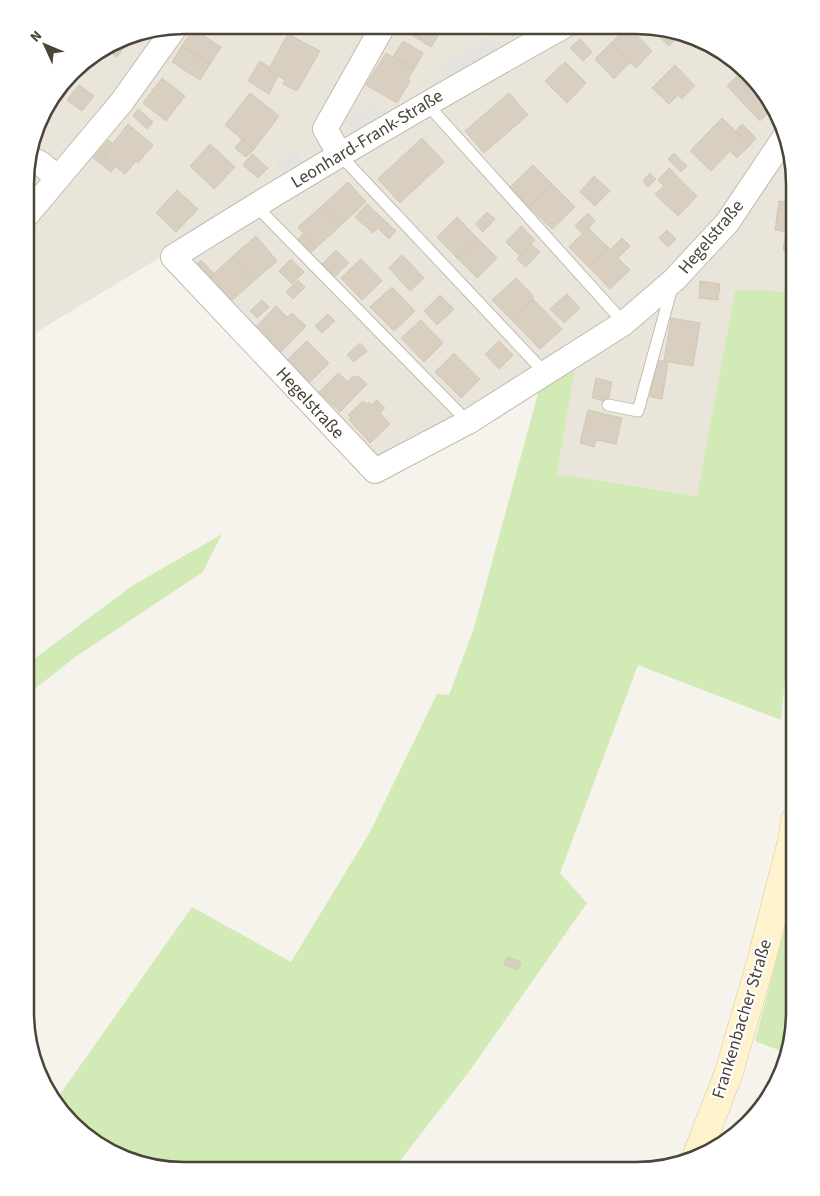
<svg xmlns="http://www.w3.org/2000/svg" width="820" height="1196" viewBox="0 0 820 1196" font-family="'Source Sans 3',sans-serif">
<rect width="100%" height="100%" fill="#f6f3ec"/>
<path fill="#eae5da" d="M184 25 657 26 732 58 779 114 795 184V293L761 290H735L697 496 557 474 575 369 387 480 359 467 161 257 43 328 26 340V163L46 105 79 64 133 34Z"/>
<g fill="#d2eab5">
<path d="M735 290H761L795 293V548L793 599 781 720 638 665 560 873 587 903 471 1069 393 1170H164L88 1138 56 1100 192 907 291 962 370 832 437 694 449 695 474 628 539 390 575 369 557 474 697 496Z"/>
<path d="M222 534 203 572 75 657 26 696V665L132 586Z"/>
<path d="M795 890V1022L784 1052 755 1041Z"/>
</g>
<g fill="#e5e3e0">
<path d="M489 37 499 53 451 82 441 66Z"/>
<path d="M373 105 382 121 355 136 346 121Z"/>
<path d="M297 151 304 165 283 176 275 162Z"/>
<path d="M26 174 38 184 26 197Z"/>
</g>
<g fill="#d8cfc1" stroke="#d3c7b4">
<path d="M222 25H233L230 30Z"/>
<path d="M312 25H334L328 35Z"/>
<path d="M404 26H444L431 47 402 29Z"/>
<path d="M486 26H503L504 27 495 35Z"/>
<path d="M503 26H522L513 36Z"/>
<path d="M628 26 652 51 636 68 611 43Z"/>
<path d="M648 26H657L679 36 669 46Z"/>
<path d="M193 29 221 47 210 64 182 46Z"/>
<path d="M288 34 320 51 297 91 283 84 285 80 268 70Z"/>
<path d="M123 39 127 42 117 57 106 49Z"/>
<path d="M580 39 592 52 583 61 570 48Z"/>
<path d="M403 41 423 53 414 69 393 57Z"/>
<path d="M611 43 630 62 614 79 595 59Z"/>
<path d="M182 46 210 64 200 80 172 62Z"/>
<path d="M386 53 414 69 408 79 410 81 397 103 366 85Z"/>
<path d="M260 61 269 67 268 70 278 76 269 94 248 81Z"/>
<path d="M565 62 586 83 567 103 545 81Z"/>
<path d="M675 65 695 86 682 99 678 95 669 104 652 88Z"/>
<path d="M737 76 748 86 752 82 773 108 760 121 727 86Z"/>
<path d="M162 78 185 96 166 121 143 103Z"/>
<path d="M64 83 71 87 53 111 46 106V105Z"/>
<path d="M79 85 94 96 82 111 67 100Z"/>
<path d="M250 93 279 116 254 149 225 125Z"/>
<path d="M509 93 528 115 484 153 465 131Z"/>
<path d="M138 109 153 122 147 129 133 116Z"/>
<path d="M722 118 750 145 737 158 730 151 711 171 690 151Z"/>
<path d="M128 124 153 145 138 163 136 161 125 174 103 156Z"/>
<path d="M742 124 756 138 750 145 736 131Z"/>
<path d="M422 138 444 162 400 203 378 179Z"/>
<path d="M242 139 254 149 246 157 235 148Z"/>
<path d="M108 140 112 143 103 156 116 166 111 172 93 158Z"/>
<path d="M210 144 235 167 214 189 190 166Z"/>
<path d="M674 153 687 166 681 172 668 159Z"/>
<path d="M252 154 268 168 258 178 243 165Z"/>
<path d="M533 165 552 184 529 207 510 187Z"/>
<path d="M669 168 697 196 678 216 655 194 664 186 658 180Z"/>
<path d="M650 173 656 179 648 187 643 181Z"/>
<path d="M594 176 610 191 595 206 580 192Z"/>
<path d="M348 182 366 202 341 225 323 205Z"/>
<path d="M552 184 575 207 552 229 529 207Z"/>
<path d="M177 190 198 209 176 232 156 213Z"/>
<path d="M779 201 795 203V252L783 250 786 232 775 230Z"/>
<path d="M367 204 396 231 389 239 378 228 373 233 355 217Z"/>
<path d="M323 205 341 225 316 248 298 227Z"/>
<path d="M487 212 495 219 483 232 475 224Z"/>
<path d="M588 213 595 221 583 234 575 226Z"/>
<path d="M457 217 478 239 457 258 437 237Z"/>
<path d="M521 226 535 240 520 256 506 242Z"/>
<path d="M588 228 608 247 589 267 569 247Z"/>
<path d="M667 230 676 239 668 247 659 238Z"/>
<path d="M303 234 316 248 308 255 296 241Z"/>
<path d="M256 236 277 261 254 281 232 257Z"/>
<path d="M622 238 630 246 618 258 630 270 610 289 589 267 608 247 610 250Z"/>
<path d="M478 239 497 258 477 278 457 258Z"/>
<path d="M531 244 540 252 526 267 517 259Z"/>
<path d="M336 250 349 263 334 277 322 264Z"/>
<path d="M26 254 33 260 26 267Z"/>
<path d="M402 255 424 278 410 291 389 268Z"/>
<path d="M232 257 254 281 230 302 209 278Z"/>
<path d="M291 259 304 272 292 284 279 271Z"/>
<path d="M361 259 382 281 362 300 341 278Z"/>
<path d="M201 260 214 274 209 278 194 267Z"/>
<path d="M516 278 534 297 511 319 492 300Z"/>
<path d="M298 280 305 287 293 299 286 292Z"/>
<path d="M700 281 720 284 718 300 699 298Z"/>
<path d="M392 287 415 311 394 331 370 307Z"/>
<path d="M567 294 580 308 564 323 550 309Z"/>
<path d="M440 295 454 309 437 325 424 311Z"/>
<path d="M533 299 562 329 540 349 511 319Z"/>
<path d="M262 300 269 307 257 318 250 311Z"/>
<path d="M276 306 287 317 292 313 306 326 279 354 254 329Z"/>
<path d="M328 314 335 321 322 333 315 326Z"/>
<path d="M671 318 700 323 693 366 664 361Z"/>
<path d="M421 320 443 343 424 362 401 338Z"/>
<path d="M307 341 329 363 309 383 287 360Z"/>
<path d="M499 341 513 355 499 369 485 354Z"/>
<path d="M360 343 367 351 354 362 347 355Z"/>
<path d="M454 353 480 379 461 398 435 372Z"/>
<path d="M656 360 668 362 662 399 650 397Z"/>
<path d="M338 373 348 382 353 376 355 378 358 376 367 384 340 412 319 392Z"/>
<path d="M596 378 612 382 608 402 592 398Z"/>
<path d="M377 400 385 408 380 413 390 424 370 443 349 420 351 418 348 415 363 401 367 404 369 402 371 405Z"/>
<path d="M588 410 622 418 616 444 596 440 594 447 580 443Z"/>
<path d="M507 957 521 962 518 970 504 965Z"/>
</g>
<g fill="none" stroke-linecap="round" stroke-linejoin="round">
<defs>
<g id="service">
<path d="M426 103 624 323"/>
<path d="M340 155 546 374"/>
<path d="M255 205 468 422"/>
<path d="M608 405 638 411 672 287"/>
</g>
<g id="minor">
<path d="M564 26C432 100 301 176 173 257L375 471 468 422 624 323 674 280 727 223 784 138"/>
<path d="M340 155 325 129 383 26"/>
<path d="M28 158 40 163 58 178"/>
<path d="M26 216 121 103 176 26"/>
</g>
<path id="secondary" d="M696 1157 728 1075 759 969 792 841 795 820"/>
</defs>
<use href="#service" stroke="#c2bbae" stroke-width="13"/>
<use href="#minor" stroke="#c2bbae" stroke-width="26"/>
<use href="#secondary" stroke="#d6c79b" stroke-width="29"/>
<use href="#service" stroke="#fff" stroke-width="11"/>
<use href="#minor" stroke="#fff" stroke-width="24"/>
<use href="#secondary" stroke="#fff3cd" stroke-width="28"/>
</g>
<g text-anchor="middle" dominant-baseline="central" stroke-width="4" stroke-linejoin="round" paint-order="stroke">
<g font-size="18" fill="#4b4439" stroke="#fff">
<text transform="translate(367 139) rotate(-31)">Leonhard-Frank-Straße</text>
<text transform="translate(711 237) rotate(-50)">Hegelstraße</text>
<text transform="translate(310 403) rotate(47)">Hegelstraße</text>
<text transform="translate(742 1019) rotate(-73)">Frankenbacher Straße</text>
</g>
</g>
<path d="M0 0H820V1196H0ZM184 34H636A150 150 0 0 1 786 184V1012A150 150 0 0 1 636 1162H184A150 150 0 0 1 34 1012V184A150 150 0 0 1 184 34Z" fill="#fff" fill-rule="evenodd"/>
<path fill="none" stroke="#4b4439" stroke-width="2.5" d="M184 34H636A150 150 0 0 1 786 184V1012A150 150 0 0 1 636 1162H184A150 150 0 0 1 34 1012V184A150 150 0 0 1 184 34Z"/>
<g transform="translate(45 45) rotate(314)" stroke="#ffffff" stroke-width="4" paint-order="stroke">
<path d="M0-4L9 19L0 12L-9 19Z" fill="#4b4439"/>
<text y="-8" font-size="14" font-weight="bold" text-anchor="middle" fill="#4b4439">N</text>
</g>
</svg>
